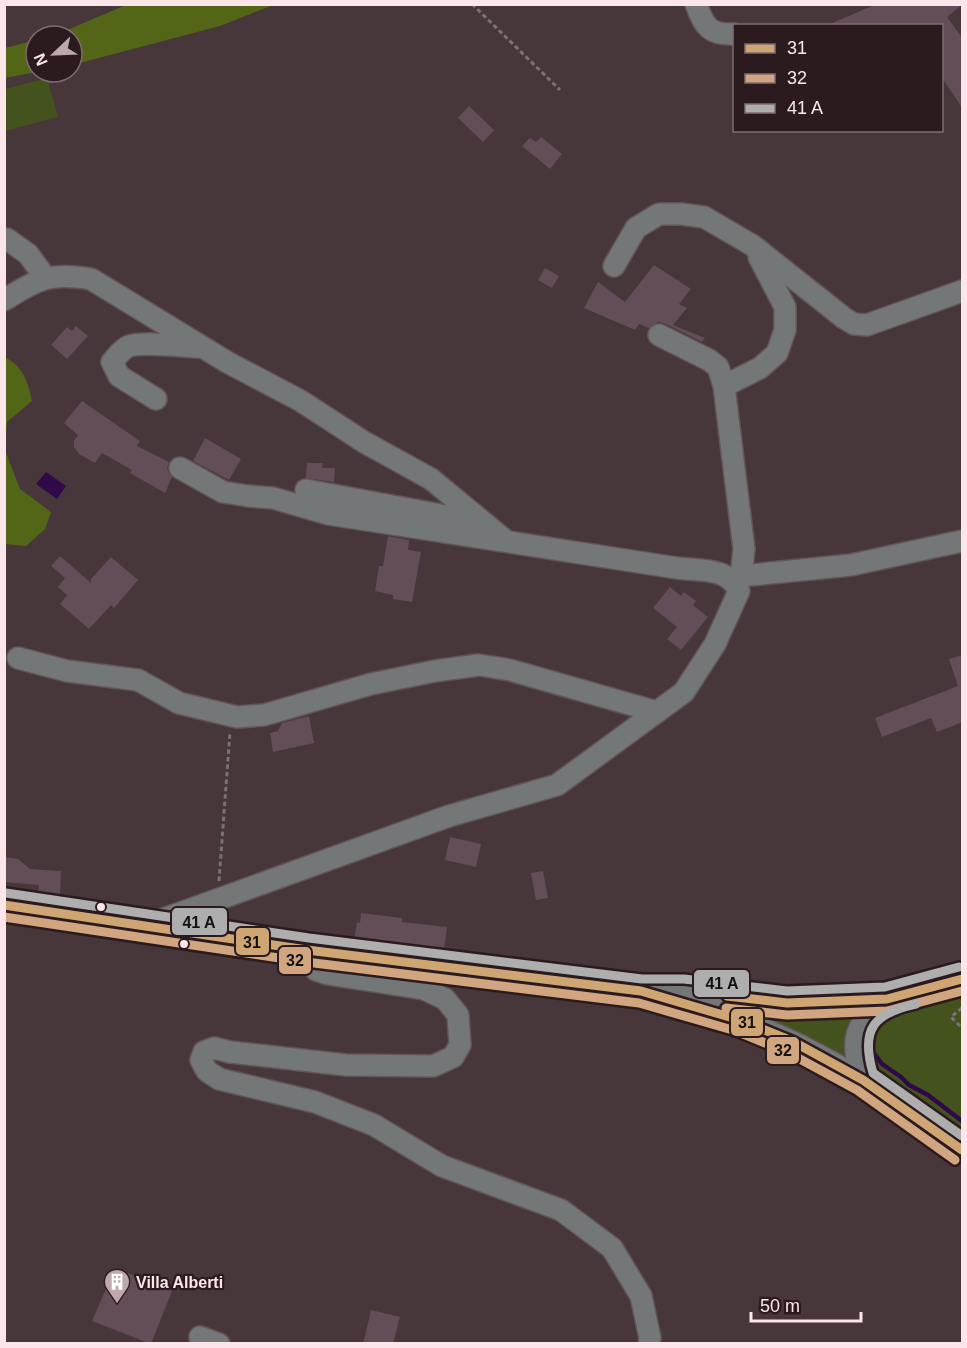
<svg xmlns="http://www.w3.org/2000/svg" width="967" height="1348" viewBox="0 0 967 1348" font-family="Helvetica,sans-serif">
<rect width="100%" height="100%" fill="#47363a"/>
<g fill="#44521d">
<path d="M47 78 58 117 5 131V89Z"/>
<path d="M962 991V1136L908 1094 870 1069 867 1056 866 1043 869 1029 878 1017Z"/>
<path d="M736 1003 856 1010 851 1063 735 1008Z"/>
</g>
<g fill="#536617">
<path d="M126 5V4L273 5 220 26 72 65V36H53Z"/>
<path d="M36 40V72L5 78V48Z"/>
<path d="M5 357C23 367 28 381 32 401L7 422 5 450 20 489 51 512 45 529 26 546 5 544Z"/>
</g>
<path fill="#2f0949" d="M46 472 66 486 57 499 36 484Z"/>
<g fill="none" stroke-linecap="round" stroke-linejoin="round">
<path stroke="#2f0949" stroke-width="4.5" d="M878 1020 871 1045 873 1052 882 1064 901 1077 909 1085 928 1095 962 1121"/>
</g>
<g fill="#634d58">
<path d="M877 4H963L947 17 963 39V109L942 78V26H825Z"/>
<path d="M469 106 494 130 483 142 458 118Z"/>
<path d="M541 137 562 154 550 169 522 146 530 138 536 142Z"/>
<path d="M654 265 691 289 679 304 687 308 673 325 705 338 702 342 664 323 658 322 649 328 639 324 635 330 584 308 598 282 625 302Z"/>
<path d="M545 268 559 276 552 288 538 280Z"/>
<path d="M76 326 88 336 67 359 51 345 67 327 72 331Z"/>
<path d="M82 401 140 441 137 446 169 462 167 469 172 477 165 493 130 473 132 470 102 453 95 463 79 454 74 447V441L78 435 64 423Z"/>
<path d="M205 438 241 459 229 480 193 461Z"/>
<path d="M307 463H323L322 468H335L334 482 306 478Z"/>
<path d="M388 536 409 540 408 550 421 552 412 602 393 599V595L375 591 379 566H383Z"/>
<path d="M60 556 91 583V579L111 557 138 580 114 608 111 605 89 629 60 604 67 595 58 587 65 578 51 566Z"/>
<path d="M670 587 681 596 684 592 696 601 693 605 708 617 681 650 667 639 677 627 653 608Z"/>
<path d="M963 655V722L937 732 931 718 882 737 875 718 958 686 949 659Z"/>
<path d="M309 716 314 743 273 752 270 733 278 731 282 723Z"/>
<path d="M450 837 481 844 476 867 445 860Z"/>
<path d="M4 857 18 859 30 869 61 871 60 894 38 893 39 885 4 882Z"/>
<path d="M543 871 548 898 536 900 531 873Z"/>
<path d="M361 913 402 918V922L447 927 444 950 354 941 357 922 360 923Z"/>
<path d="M115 1268 172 1291 151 1344 92 1321Z"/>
<path d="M371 1310 400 1317 393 1344H363Z"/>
</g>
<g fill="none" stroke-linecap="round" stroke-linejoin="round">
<defs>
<g id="minor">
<path d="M696 4C704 27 710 35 734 34"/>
<path d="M7 239 28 254 45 277"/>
<path d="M614 266 636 228 659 214H681L704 217 752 245 844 318 854 324 867 325 962 291"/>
<path d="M4 300C39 279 49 272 91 279L227 362 301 401 364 442 431 479 506 541"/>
<path d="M659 335 709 360 718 367 724 386 744 549 741 576 734 580"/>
<path d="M724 386 760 368 777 353 785 330V307L759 257"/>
<path d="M156 399 119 376 112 362C117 356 122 349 129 346 145 341 183 347 200 347"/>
<path d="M306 490 484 523"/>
<path d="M741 576 851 565 962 541"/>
<path d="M18 658 67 671 138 680 179 703 237 717 264 715 371 684 435 671 479 665 510 670 657 712"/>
<path d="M4 905 307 950 641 991H683L787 1003 887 999 962 979"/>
<path d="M147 925 449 816 557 785 684 692 715 644 739 591C728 567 701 571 677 568L328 514 273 498 248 496 223 492 180 468"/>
<path d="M307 950 316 970 328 974 424 989 445 999 458 1015 460 1045 453 1057 433 1066 346 1065 230 1052 214 1048 204 1052 201 1060 207 1071 219 1079 315 1102 374 1125 442 1166 561 1210 612 1248 641 1296 650 1338 649 1344"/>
<path d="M672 1000C713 1012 755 1023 793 1042 853 1071 910 1109 962 1150"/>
<path d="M863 1080C849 1039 854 1024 887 999"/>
<path d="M200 1337 219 1344"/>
</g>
</defs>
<use href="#minor" stroke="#625457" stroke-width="24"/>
<g stroke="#787476" stroke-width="3" stroke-dasharray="4.5 3" stroke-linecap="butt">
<path d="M472 4 560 90"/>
<path d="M219 881 230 732"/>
<path d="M962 1008 951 1017 962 1028"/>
</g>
<use href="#minor" stroke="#747777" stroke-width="21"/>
<defs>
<g id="bus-1">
<path d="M4 905 307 950 641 991 740 1020 792 1041 863 1080 962 1150"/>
<path d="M727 996 787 1003 887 999 962 979"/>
</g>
<g id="bus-2">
<path d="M4 917 306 962 639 1003 736 1031 787 1052 857 1090 955 1160"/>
<path d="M726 1008 787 1015 887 1011 962 991"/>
</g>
<g id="bus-3">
<path d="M6 893 309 938 642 979H684L787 991 885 987 959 967"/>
<path d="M916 1004C874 1013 860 1029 873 1073L962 1136"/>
</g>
</defs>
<use href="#bus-1" stroke="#2b1b1f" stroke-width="14"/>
<use href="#bus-2" stroke="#2b1b1f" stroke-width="14"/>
<use href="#bus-3" stroke="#2b1b1f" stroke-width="14"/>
<use href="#bus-1" stroke="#d0a574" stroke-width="9"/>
<use href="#bus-2" stroke="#d0a57f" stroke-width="9"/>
<use href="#bus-3" stroke="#afaeae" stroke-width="9"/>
</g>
<defs>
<symbol id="building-pin" viewBox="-11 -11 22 30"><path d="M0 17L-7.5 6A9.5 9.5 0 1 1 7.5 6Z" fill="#bda8ac" stroke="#2b1b1f"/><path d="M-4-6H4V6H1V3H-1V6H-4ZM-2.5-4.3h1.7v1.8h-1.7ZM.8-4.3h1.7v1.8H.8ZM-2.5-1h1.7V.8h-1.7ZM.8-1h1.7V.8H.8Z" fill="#fff"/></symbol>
</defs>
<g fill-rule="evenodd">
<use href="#building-pin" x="102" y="1267" width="30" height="40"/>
</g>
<g fill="#fce6ea" stroke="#2b1b1f" stroke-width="2">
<circle cx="101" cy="907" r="5"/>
<circle cx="184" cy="944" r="5"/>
</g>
<g text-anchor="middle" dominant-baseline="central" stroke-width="4.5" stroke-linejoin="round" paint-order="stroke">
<g font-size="16" font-weight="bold" fill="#fce6ea" stroke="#2b1b1f" text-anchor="start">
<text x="136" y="1282">Villa Alberti</text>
</g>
</g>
<g stroke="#2b1b1f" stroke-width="2">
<rect x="171" y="907" width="57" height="29" rx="6" fill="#afaeae"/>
<rect x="235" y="927" width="35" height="29" rx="6" fill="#d0a574"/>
<rect x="278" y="946" width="34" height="29" rx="6" fill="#d0a57f"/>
<rect x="693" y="969" width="57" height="29" rx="6" fill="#afaeae"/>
<rect x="730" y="1008" width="34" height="29" rx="6" fill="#d0a574"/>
<rect x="766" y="1036" width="34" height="29" rx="6" fill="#d0a57f"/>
</g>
<g font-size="16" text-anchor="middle" font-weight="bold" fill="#111">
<text x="199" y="928">41 A</text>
<text x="252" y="948">31</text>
<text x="295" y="966">32</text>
<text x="722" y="989">41 A</text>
<text x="747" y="1028">31</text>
<text x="783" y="1056">32</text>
</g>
<rect width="967" height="1348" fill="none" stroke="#fce6ea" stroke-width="12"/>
<rect x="733" y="24" width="210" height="108" fill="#2b1b1f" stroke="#7f6c70" stroke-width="1.5"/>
<rect x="745" y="44" width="30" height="9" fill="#d0a574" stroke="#7f6c70" stroke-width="1.5"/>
<text x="787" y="54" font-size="18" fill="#fce6ea">31</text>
<rect x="745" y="74" width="30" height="9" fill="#d0a57f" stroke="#7f6c70" stroke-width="1.5"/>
<text x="787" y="84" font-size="18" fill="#fce6ea">32</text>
<rect x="745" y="104" width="30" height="9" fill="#afaeae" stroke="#7f6c70" stroke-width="1.5"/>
<text x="787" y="114" font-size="18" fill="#fce6ea">41 A</text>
<g transform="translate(54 54) rotate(247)"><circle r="28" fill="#2b1b1f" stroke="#7f6c70" stroke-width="1.5"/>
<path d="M0-4.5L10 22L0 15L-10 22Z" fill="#bda8ac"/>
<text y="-9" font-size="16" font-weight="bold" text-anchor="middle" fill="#fce6ea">N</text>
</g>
<path d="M751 1312v9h110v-9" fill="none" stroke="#fce6ea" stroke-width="3"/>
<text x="760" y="1312" font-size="18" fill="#fce6ea" stroke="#2b1b1f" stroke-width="4.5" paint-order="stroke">50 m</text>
</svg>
